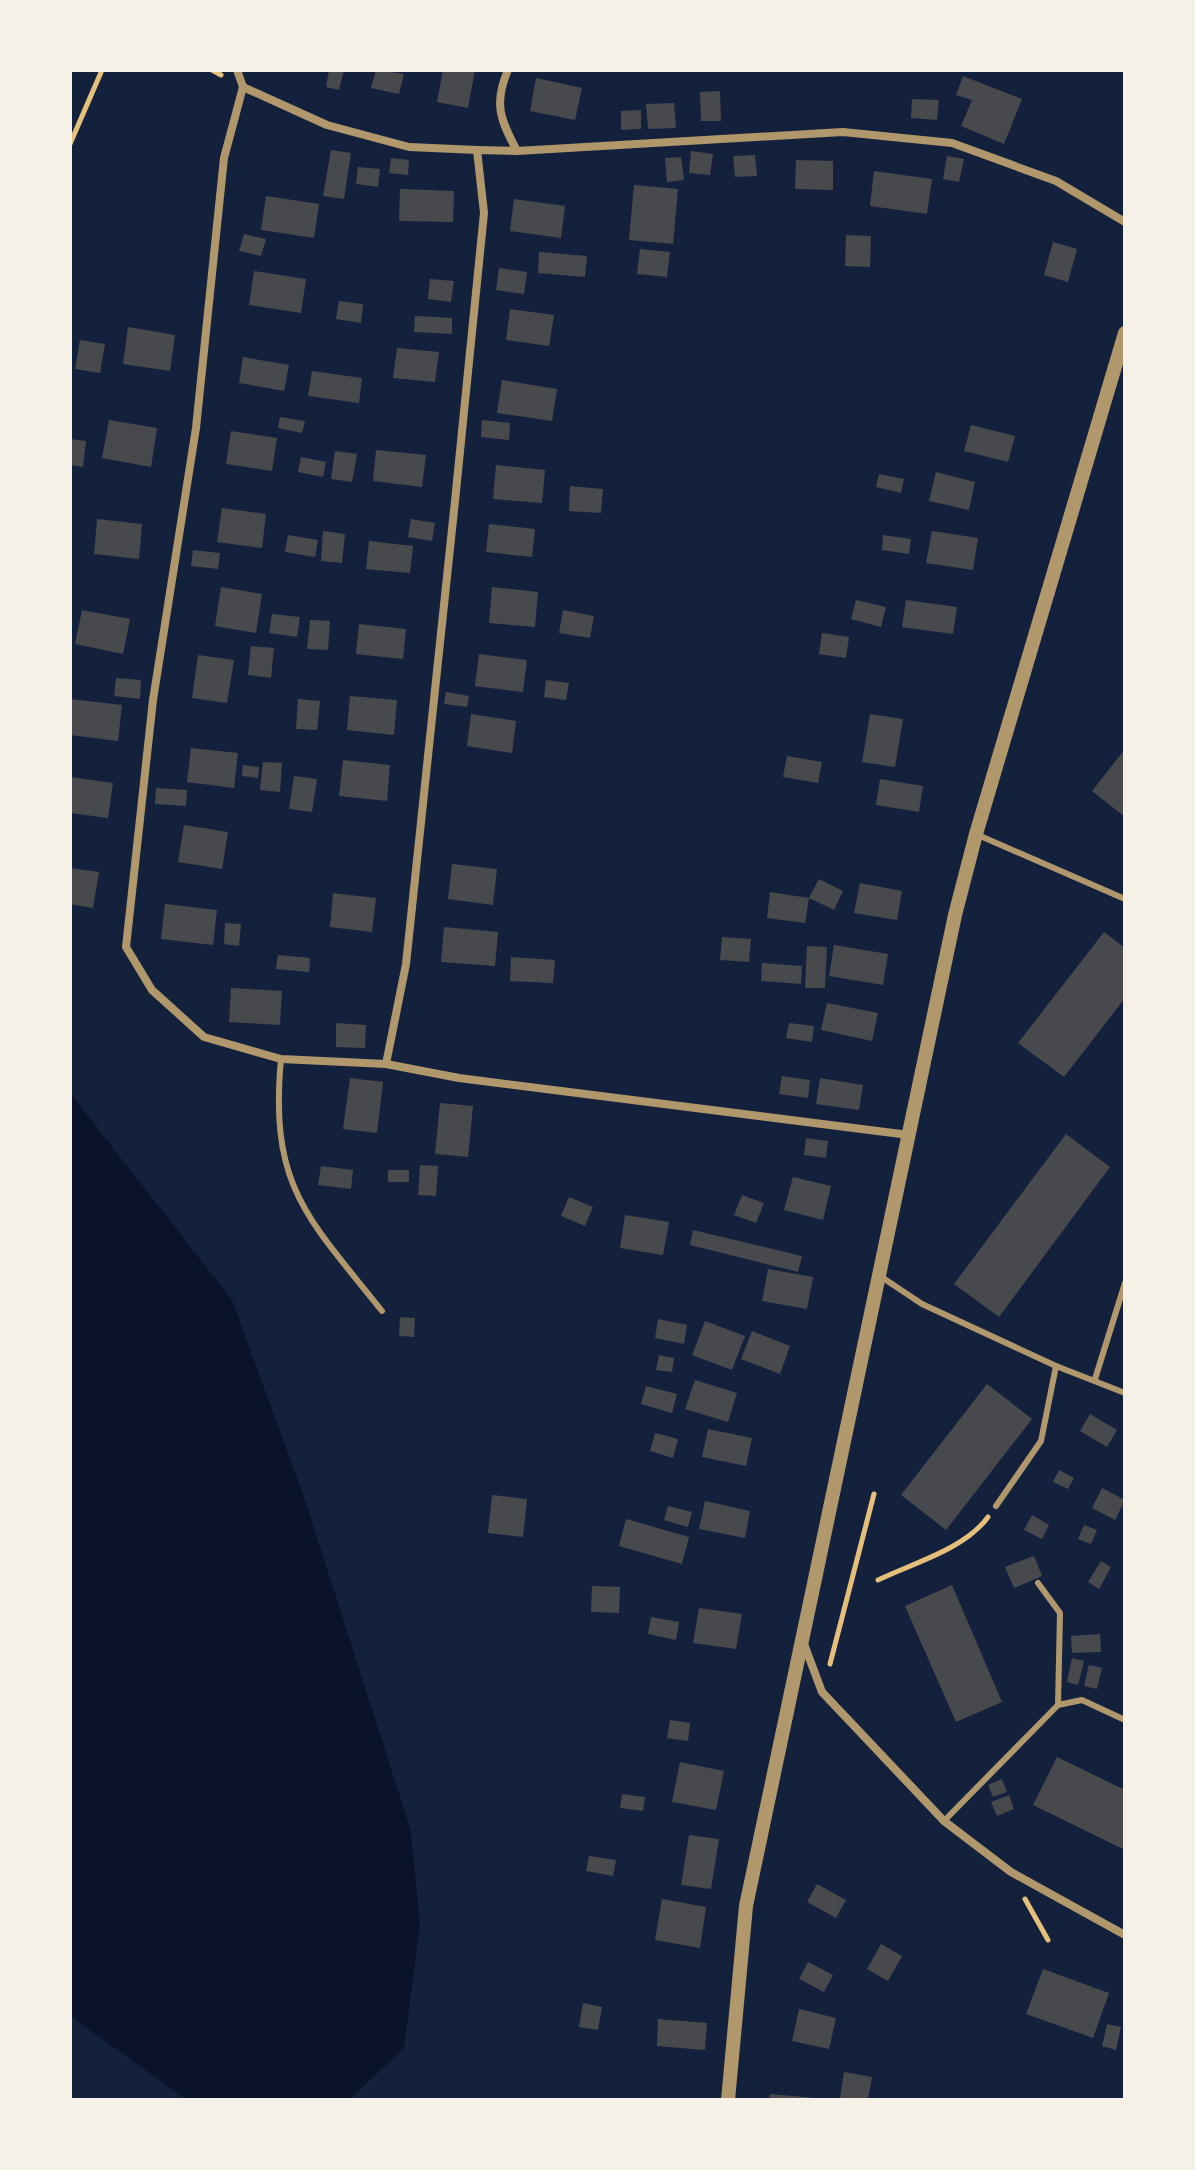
<svg xmlns="http://www.w3.org/2000/svg" width="1195" height="2170" viewBox="0 0 1195 2170" font-family="Bitter,serif">
<rect width="100%" height="100%" fill="#14213d"/>
<path fill="#0b132b" d="M70 1093 232 1300 304 1497 411 1831 420 1924 404 2048 352 2097 343 2100H187L70 2016Z"/>
<g fill="#48494c">
<path d="M329 70H344L339 90 326 87Z"/>
<path d="M376 70 404 74 399 94 371 88Z"/>
<path d="M443 70H475L468 108 437 102Z"/>
<path d="M963 76 1022 99 1004 144 961 126 972 100 956 95Z"/>
<path d="M536 78 582 88 575 120 530 111Z"/>
<path d="M720 91 721 121H701L700 92Z"/>
<path d="M912 99 939 100 937 120 911 118Z"/>
<path d="M674 103 676 128 648 129 646 104Z"/>
<path d="M641 110V129L621 130V111Z"/>
<path d="M331 150 351 153 344 199 323 196Z"/>
<path d="M691 151 713 154 710 175 689 173Z"/>
<path d="M755 155 757 176 735 177 733 156Z"/>
<path d="M947 156 964 159 959 182 943 179Z"/>
<path d="M681 157 684 180 667 182 665 158Z"/>
<path d="M391 158 409 160 408 175 389 173Z"/>
<path d="M796 160 833 161V190L795 189Z"/>
<path d="M358 167 380 169 378 187 356 184Z"/>
<path d="M874 171 932 179 927 214 870 206Z"/>
<path d="M634 185 678 189 673 244 629 240Z"/>
<path d="M400 189 454 191 453 222 399 221Z"/>
<path d="M266 196 319 204 314 238 261 230Z"/>
<path d="M514 199 565 206 561 238 510 231Z"/>
<path d="M244 234 266 239 261 256 239 251Z"/>
<path d="M846 235 871 236 870 267 845 266Z"/>
<path d="M1053 242 1077 249 1068 282 1044 275Z"/>
<path d="M640 249 670 252 667 277 637 274Z"/>
<path d="M539 252 587 256 585 277 538 273Z"/>
<path d="M499 268 527 272 524 294 496 290Z"/>
<path d="M254 271 306 279 301 313 249 305Z"/>
<path d="M430 279 454 281 451 302 428 299Z"/>
<path d="M339 301 363 304 361 323 336 319Z"/>
<path d="M510 309 554 315 549 346 506 340Z"/>
<path d="M415 316 452 318V334L414 332Z"/>
<path d="M128 327 175 335 170 371 123 364Z"/>
<path d="M80 340 105 344 100 373 75 369Z"/>
<path d="M397 348 439 352 435 382 393 378Z"/>
<path d="M243 357 289 365 284 391 239 383Z"/>
<path d="M312 371 362 378 359 403 308 396Z"/>
<path d="M502 380 557 389 552 421 497 413Z"/>
<path d="M280 417 305 421 302 433 278 428Z"/>
<path d="M109 420 157 428 151 467 102 458Z"/>
<path d="M482 420 510 423 509 440 481 437Z"/>
<path d="M971 425 1015 436 1008 462 964 451Z"/>
<path d="M231 431 277 438 272 471 226 464Z"/>
<path d="M70 439 86 441 83 467 70 465Z"/>
<path d="M376 450 426 455 422 487 373 481Z"/>
<path d="M335 451 357 454 352 482 331 479Z"/>
<path d="M301 457 326 462 323 477 298 472Z"/>
<path d="M496 465 545 470 542 503 493 499Z"/>
<path d="M936 472 975 482 969 510 929 501Z"/>
<path d="M879 474 904 479 901 493 876 487Z"/>
<path d="M570 486 603 489 601 513 569 511Z"/>
<path d="M222 508 266 514 262 548 217 542Z"/>
<path d="M97 519 142 524 139 559 94 554Z"/>
<path d="M411 519 435 523 432 541 408 537Z"/>
<path d="M489 524 535 529 532 557 486 552Z"/>
<path d="M323 531 345 534 342 563 321 561Z"/>
<path d="M932 531 978 538 973 570 926 563Z"/>
<path d="M288 535 318 540 315 557 285 552Z"/>
<path d="M883 535 911 539 909 554 882 550Z"/>
<path d="M369 541 413 546 410 573 366 569Z"/>
<path d="M193 550 220 553 218 569 191 566Z"/>
<path d="M221 587 262 594 256 633 215 626Z"/>
<path d="M492 587 538 592 535 627 489 623Z"/>
<path d="M856 600 886 607 881 627 851 619Z"/>
<path d="M906 600 957 607 953 634 902 627Z"/>
<path d="M82 610 130 619 123 654 75 644Z"/>
<path d="M563 610 594 616 590 638 559 633Z"/>
<path d="M272 614 300 617 297 637 269 633Z"/>
<path d="M310 620 330 621 328 650 307 649Z"/>
<path d="M359 624 406 629 403 659 356 654Z"/>
<path d="M822 633 849 637 846 658 819 654Z"/>
<path d="M251 646 274 648 271 678 248 675Z"/>
<path d="M479 654 527 660 523 692 475 686Z"/>
<path d="M198 655 234 660 227 703 192 698Z"/>
<path d="M116 678 141 680 140 699 114 696Z"/>
<path d="M546 680 569 683 566 700 544 697Z"/>
<path d="M446 692 469 696 467 707 444 704Z"/>
<path d="M350 696 397 700 394 735 347 730Z"/>
<path d="M70 699 122 705 118 741 70 735Z"/>
<path d="M298 699 320 701 317 730 296 729Z"/>
<path d="M471 714 516 721 512 753 467 746Z"/>
<path d="M870 714 903 719 895 767 862 762Z"/>
<path d="M191 748 238 753 234 788 187 782Z"/>
<path d="M1125 749V817L1092 791Z"/>
<path d="M787 756 822 762 818 783 783 777Z"/>
<path d="M343 760 390 765 387 801 339 796Z"/>
<path d="M263 762 282 763 280 792 260 790Z"/>
<path d="M243 765 259 767 258 778 242 776Z"/>
<path d="M294 776 317 779 312 812 289 809Z"/>
<path d="M70 777 113 783 108 818 70 813Z"/>
<path d="M880 779 923 786 919 812 876 805Z"/>
<path d="M156 788 187 790 186 806 155 804Z"/>
<path d="M184 825 228 832 222 869 178 862Z"/>
<path d="M452 864 497 869 493 905 448 899Z"/>
<path d="M70 868 99 872 93 908 70 904Z"/>
<path d="M819 879 843 891 834 910 809 898Z"/>
<path d="M860 883 902 891 897 920 854 913Z"/>
<path d="M770 892 809 898 805 923 767 918Z"/>
<path d="M333 893 376 898 372 932 330 927Z"/>
<path d="M165 904 217 910 213 945 161 939Z"/>
<path d="M225 923 241 924 239 946 224 944Z"/>
<path d="M444 927 498 932 495 966 441 962Z"/>
<path d="M1104 932 1125 948V998L1064 1077 1018 1043Z"/>
<path d="M722 937 751 939 749 962 720 960Z"/>
<path d="M834 945 888 954 883 985 829 976Z"/>
<path d="M807 946 827 947 825 988H805Z"/>
<path d="M278 955 310 958 309 972 276 969Z"/>
<path d="M511 957 555 960 553 983 510 981Z"/>
<path d="M762 963 802 966 801 984 761 981Z"/>
<path d="M231 988 282 991 280 1025 229 1022Z"/>
<path d="M827 1003 878 1013 872 1041 821 1030Z"/>
<path d="M336 1023 366 1025 365 1048 336 1047Z"/>
<path d="M789 1023 814 1026 812 1042 786 1038Z"/>
<path d="M782 1076 810 1080 808 1098 779 1094Z"/>
<path d="M350 1078 383 1082 377 1133 343 1129Z"/>
<path d="M820 1078 863 1085 859 1110 816 1104Z"/>
<path d="M440 1103 473 1106 468 1157 435 1154Z"/>
<path d="M1066 1134 1110 1167 999 1317 954 1284Z"/>
<path d="M806 1138 828 1141 826 1158 804 1155Z"/>
<path d="M420 1165 438 1166 436 1196 418 1195Z"/>
<path d="M321 1166 353 1170 351 1189 318 1185Z"/>
<rect x="388" y="1170" width="21" height="12"/>
<path d="M793 1177 831 1186 823 1220 784 1210Z"/>
<path d="M742 1195 764 1203 756 1223 734 1215Z"/>
<path d="M569 1197 593 1207 585 1226 561 1216Z"/>
<path d="M625 1215 669 1222 663 1255 620 1248Z"/>
<path d="M693 1230 802 1256 798 1272 690 1245Z"/>
<path d="M768 1269 813 1277 807 1309 762 1301Z"/>
<path d="M400 1317 415 1318 414 1337 399 1336Z"/>
<path d="M658 1319 687 1325 684 1344 655 1338Z"/>
<path d="M705 1321 745 1336 732 1370 692 1355Z"/>
<path d="M752 1331 790 1346 780 1374 741 1359Z"/>
<path d="M659 1355 674 1358 672 1372 656 1370Z"/>
<path d="M695 1380 737 1393 728 1422 685 1409Z"/>
<path d="M987 1384 1032 1419 946 1530 901 1495Z"/>
<path d="M646 1386 677 1394 672 1413 641 1404Z"/>
<path d="M1090 1414 1117 1430 1107 1447 1080 1431Z"/>
<path d="M708 1429 752 1438 746 1466 702 1457Z"/>
<path d="M655 1433 678 1439 673 1458 650 1451Z"/>
<path d="M1059 1470 1074 1478 1068 1489 1053 1482Z"/>
<path d="M1102 1488 1125 1500 1115 1520 1092 1508Z"/>
<path d="M492 1495 527 1499 523 1537 488 1533Z"/>
<path d="M705 1501 750 1511 745 1538 699 1529Z"/>
<path d="M668 1506 692 1512 688 1527 664 1520Z"/>
<path d="M1032 1515 1049 1525 1042 1539 1024 1530Z"/>
<path d="M626 1519 689 1537 682 1564 619 1546Z"/>
<path d="M1084 1525 1097 1530 1091 1544 1078 1539Z"/>
<path d="M1034 1556 1042 1576 1014 1588 1005 1567Z"/>
<path d="M1101 1561 1111 1567 1099 1589 1088 1582Z"/>
<path d="M952 1585 1002 1702 956 1722 905 1606Z"/>
<path d="M592 1586 620 1587 619 1613 591 1612Z"/>
<path d="M699 1608 742 1614 736 1649 693 1643Z"/>
<path d="M651 1617 679 1622 676 1640 648 1634Z"/>
<path d="M1100 1634 1101 1652 1072 1653 1071 1636Z"/>
<path d="M1072 1658 1084 1661 1078 1685 1067 1682Z"/>
<path d="M1089 1665 1102 1668 1097 1689 1084 1686Z"/>
<path d="M670 1720 690 1723 688 1741 667 1738Z"/>
<path d="M1057 1757 1125 1790V1850L1033 1805Z"/>
<path d="M680 1762 724 1771 716 1810 672 1802Z"/>
<path d="M1002 1779 1007 1792 993 1797 988 1785Z"/>
<path d="M622 1794 645 1797 643 1811 620 1808Z"/>
<path d="M1009 1795 1014 1809 997 1816 991 1802Z"/>
<path d="M689 1835 719 1839 711 1889 681 1885Z"/>
<path d="M589 1856 616 1860 613 1876 586 1871Z"/>
<path d="M817 1884 846 1900 836 1918 807 1902Z"/>
<path d="M662 1899 706 1907 700 1948 655 1940Z"/>
<path d="M881 1944 902 1956 888 1981 867 1969Z"/>
<path d="M808 1962 833 1975 824 1992 799 1979Z"/>
<path d="M1043 1969 1109 1993 1093 2038 1026 2014Z"/>
<path d="M583 2003 602 2007 598 2030 579 2027Z"/>
<path d="M799 2009 836 2018 829 2049 792 2041Z"/>
<path d="M658 2019 707 2023 705 2050 657 2046Z"/>
<path d="M1107 2024 1121 2027 1116 2050 1102 2046Z"/>
<path d="M844 2072 872 2077 868 2100 840 2098Z"/>
<path d="M770 2094 816 2098V2100H769Z"/>
</g>
<g fill="none" stroke-linecap="round" stroke-linejoin="round">
<g stroke="#e5c07b" stroke-width="5">
<path d="M212 70 221 75"/>
<path d="M70 144 102 70"/>
<path d="M878 1580C913 1563 965 1549 988 1517"/>
<path d="M830 1664 874 1494"/>
<path d="M1025 1899 1048 1940"/>
</g>
<g stroke="#b1986c" stroke-width="6">
<path d="M978 835 1125 899"/>
<path d="M281 1059C269 1187 308 1218 382 1311"/>
<path d="M880 1276 922 1304 1056 1366 1125 1393"/>
<path d="M1095 1379 1125 1283"/>
<path d="M996 1506 1041 1441 1056 1366"/>
<path d="M1058 1705 1082 1700 1125 1720"/>
<path d="M944 1821 1058 1705 1060 1613 1038 1583"/>
</g>
<g stroke="#b1986c" stroke-width="8">
<path d="M237 70 243 87 224 158 196 428 153 700 126 947 152 990 204 1037 281 1059 386 1064 459 1078 909 1135"/>
<path d="M508 70C493 104 501 121 517 151"/>
<path d="M243 87 327 125 409 147 477 150"/>
<path d="M386 1064 406 964 455 501 484 213 477 150 517 151 843 132 952 143 1056 181 1125 222"/>
<path d="M804 1644 822 1692 944 1821 1011 1872 1125 1935"/>
</g>
<path stroke="#b1986c" stroke-width="14" d="M728 2100 746 1906 955 915 976 834 1125 333"/>
</g>
<rect width="1195" height="2170" fill="none" stroke="#f6f1e7" stroke-width="144"/>
</svg>
